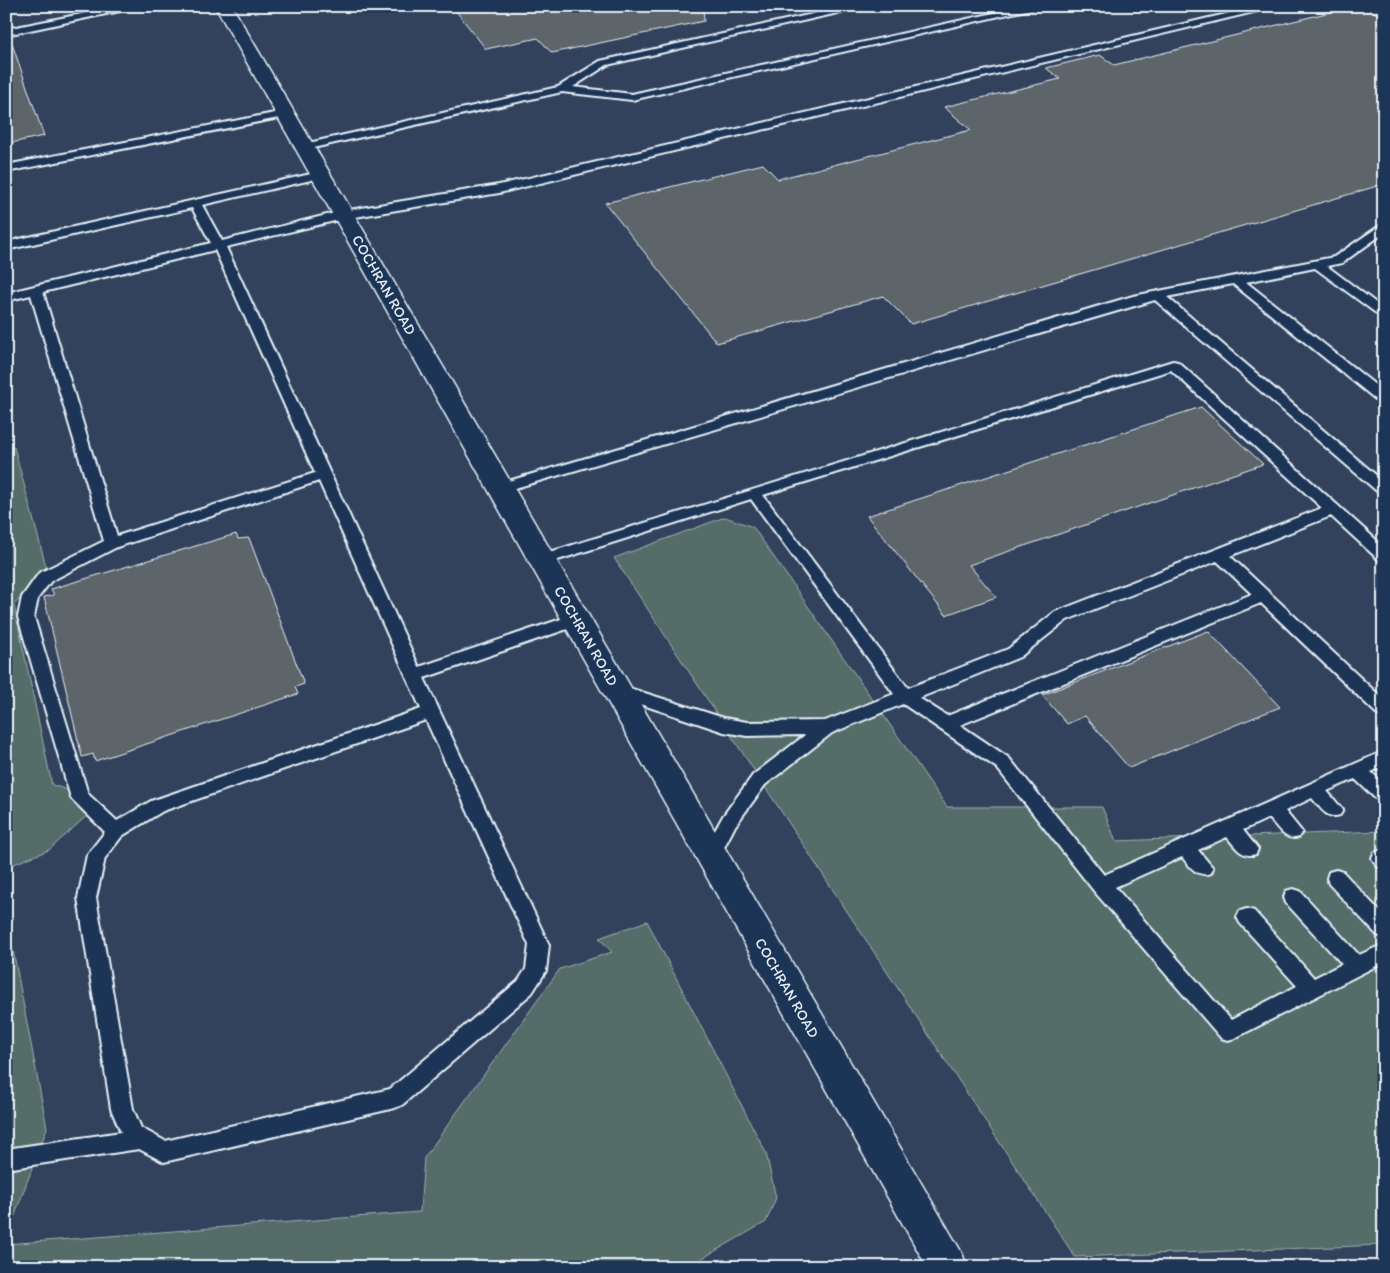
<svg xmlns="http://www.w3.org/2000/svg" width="1390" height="1273" viewBox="0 0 1390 1273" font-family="Itim,sans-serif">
<rect width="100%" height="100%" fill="#1d3557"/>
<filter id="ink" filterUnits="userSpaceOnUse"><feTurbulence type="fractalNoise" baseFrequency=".02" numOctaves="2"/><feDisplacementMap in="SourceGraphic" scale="10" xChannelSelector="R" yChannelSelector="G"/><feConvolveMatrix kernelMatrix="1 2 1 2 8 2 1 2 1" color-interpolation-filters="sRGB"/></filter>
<g filter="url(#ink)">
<rect fill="#30435d" x="6" y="6" width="1378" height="1261"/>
<g fill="#546d69" stroke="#9eafb0">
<path d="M14 447 47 570 14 605 52 785 87 796 91 812 49 850 6 867V449Z"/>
<path d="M725 517 753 527 947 807H1102L1116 841 1384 831V1245L1075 1257 614 558Z"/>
<path d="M6 913 47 1128 6 1239Z"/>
<path d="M647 921 766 1153 776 1198 766 1222 687 1267H6V1244L420 1212 424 1158 560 969 612 952 599 938Z"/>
</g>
<g fill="#5d656a" stroke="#e8f1f8">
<path d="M452 6H703L704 21 552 53 538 38 486 49Z"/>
<path d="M1355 6H1363L1384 18V184L911 324 883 296 717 343 605 203 763 164 778 179 971 130 944 107 1060 79 1046 68 1100 55 1114 65Z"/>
<path d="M11 41 44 136 6 144V42Z"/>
<path d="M1201 407 1263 464 969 565 996 597 946 615 867 516Z"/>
<path d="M236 534 238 539 249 538 304 684 295 687 298 694 95 761 93 754 82 757 44 597 54 595 51 589Z"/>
<path d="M1208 631 1280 707 1129 768 1085 716 1067 724 1042 695Z"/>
</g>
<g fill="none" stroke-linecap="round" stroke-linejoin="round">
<defs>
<g id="lane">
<path d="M122 6H144L6 35V29Z"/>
<path d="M849 6H869L607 65 573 87 632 94 1025 6H1044L632 100 562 92 304 150 298 147 304 144 558 87 600 61Z"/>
<path d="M1260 6H1279L499 193 343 219 226 247 419 667 576 614 582 616 584 620 582 624 424 678 549 945 546 971 532 993 402 1105 395 1108 164 1162 139 1149 6 1169V1149L121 1132 111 1109 78 898 87 855 105 832 71 798 18 617 22 597 39 573 104 541 31 295 6 301V293L211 243 192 208 6 250V242L320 172 326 175 320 178 202 205 222 241 343 211 499 185ZM215 250 315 473 117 536 43 292ZM319 481 421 709 151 801 117 821 88 794 34 617 38 598 51 581 117 547ZM426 720 529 945 526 969 518 981 390 1089 165 1141 141 1128 133 1109 96 898 105 858 122 836 163 811Z"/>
<path d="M285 111 290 114 289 116 6 172V165Z"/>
<path d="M1384 223V233L1342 263 1327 266 1384 309V319L1315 268 1246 282 1384 392V403L1379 402 1233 284 1167 297 1384 482V495L1379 493 1155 300 505 491H495L493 488 495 485 1133 296 1334 257Z"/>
<path d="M1173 361 1178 362 1384 547V561L1379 560 1331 516 1230 556 1384 700V716L1378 715 1261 603 960 725 1009 758 1104 875 1384 751V766L1371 772 1384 784V799L1375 798 1355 779 1327 791 1343 810 1340 815C1327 820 1320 807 1312 798L1285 811 1302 832 1299 837C1285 842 1278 827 1269 818L1243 830 1258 849 1256 854C1242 859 1235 846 1227 837L1198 850 1213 868 1211 873C1197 878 1190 866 1182 857L1115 887 1231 1020 1297 986 1240 923 1237 917 1240 911 1247 909 1254 911 1314 978 1342 964 1286 903 1284 897 1286 891 1293 889 1300 891 1359 955 1384 944V962L1235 1038 1228 1040 1221 1038 1094 891 997 768 903 704 832 733 765 785 735 826 718 859 711 862 704 859 702 854 723 816 753 775 805 735 747 736 724 732 610 694 608 690 610 686 616 684 724 718 747 722 825 721 894 694 751 499 542 565 537 564 534 560 537 556ZM1171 370 1322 508 1055 612 1008 649 908 688 763 495ZM1217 561 1252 594 947 716 919 698 1020 657 1067 620Z"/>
<path d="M1381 850 1384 851V869L1377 866 1372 858 1374 853Z"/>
<path d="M1336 870 1343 872 1384 916V937L1377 935 1329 884 1327 878 1329 872Z"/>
</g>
<path id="secondary" d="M215 6H232L962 1253 967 1267H927Z"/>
</defs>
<use href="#lane" stroke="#e8f1f8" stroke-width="4"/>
<use href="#secondary" stroke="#e8f1f8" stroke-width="3"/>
<use href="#lane" fill="#1d3557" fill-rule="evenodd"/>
<use href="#secondary" fill="#1d3557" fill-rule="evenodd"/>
</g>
</g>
<g text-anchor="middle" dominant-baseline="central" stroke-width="4" stroke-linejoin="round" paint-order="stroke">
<g font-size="15" fill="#e8f1f8" stroke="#1d3557">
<text transform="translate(384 285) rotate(60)">COCHRAN ROAD</text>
<text transform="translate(586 636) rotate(60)">COCHRAN ROAD</text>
<text transform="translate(787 988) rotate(60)">COCHRAN ROAD</text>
</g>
</g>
<rect width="1390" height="1273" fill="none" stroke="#1d3557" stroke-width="25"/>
<rect x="12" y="12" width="1365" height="1248" fill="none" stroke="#e8f1f8" stroke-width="2" filter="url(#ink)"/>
</svg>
